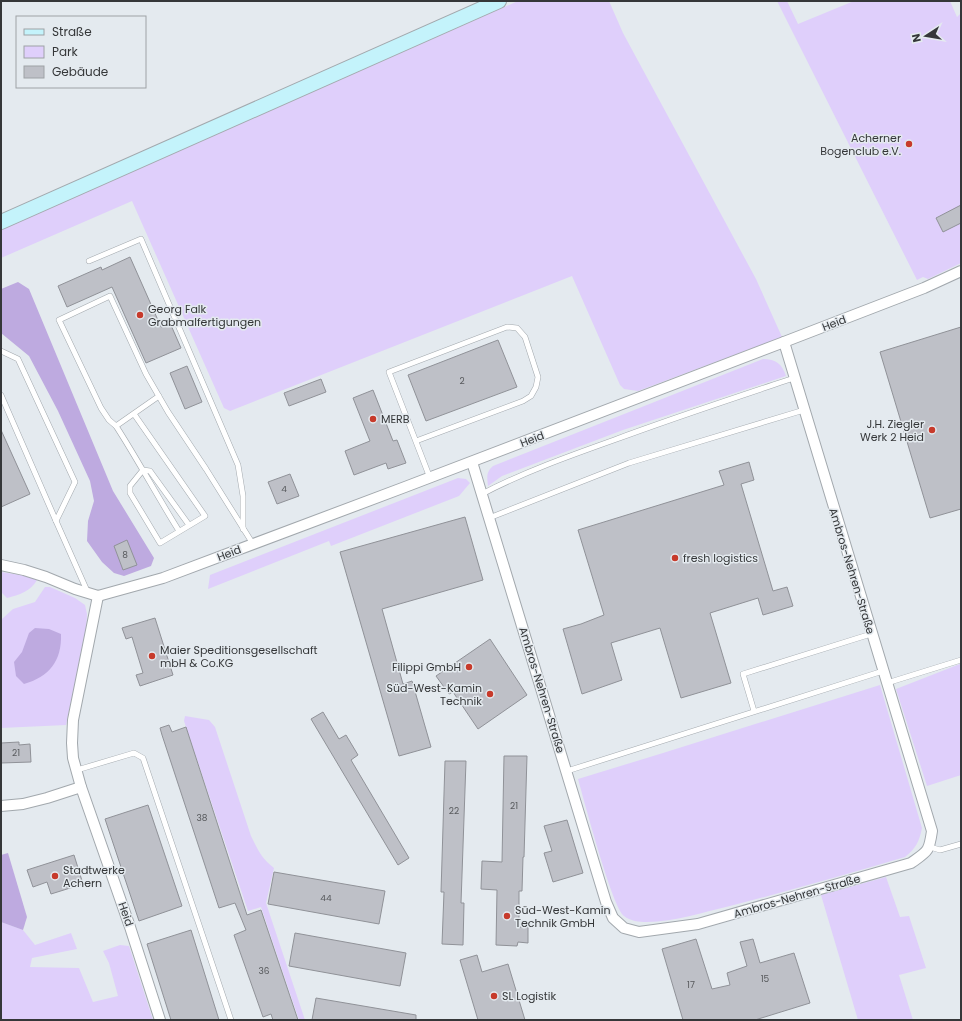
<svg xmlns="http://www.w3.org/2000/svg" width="962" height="1021" viewBox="0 0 962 1021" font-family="Poppins,sans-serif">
<rect width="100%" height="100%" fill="#e4eaef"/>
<g fill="#dfcffb">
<path d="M518 1H609L623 33 756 279 782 337 638 391 624 389 620 385 572 276 230 411 224 408 132 201 1 258V230Z"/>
<path d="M777 1H787L798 24 854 1H950L957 17 961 13V263L928 279 923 277 917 280Z"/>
<path d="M763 359C776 359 782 364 786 376L623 430 502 476 488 486C487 477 486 472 493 466Z"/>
<path d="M458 478 466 479 470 483 459 496 331 546 329 541 208 589 210 575Z"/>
<path d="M1 572 27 576 37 580C31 591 19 595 7 598L1 592Z"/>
<path d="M45 587H50L75 598 85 605 87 614 86 635 66 725 1 728V620L13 609 35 602Z"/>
<path d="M960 664 961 669V775L927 786 896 689Z"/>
<path d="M880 685 922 828C919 842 916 848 905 857 847 874 789 891 730 906 703 912 675 922 647 922 639 922 630 921 624 916 612 907 584 800 578 779L663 753Z"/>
<path d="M185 716 209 720 215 727 251 836C258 850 261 858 274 868L266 903 305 1020H299L261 907 248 911 184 721Z"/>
<path d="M886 877 900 917 909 916 926 968 899 975 913 1020H858L821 895Z"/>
<path d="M1 922 23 930 35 945 71 933 77 949 32 958 30 967 79 968 93 1002 118 996 109 963 103 951 120 945 129 946 153 1020H1Z"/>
</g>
<g fill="#beaae0">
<path d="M18 282 29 289 113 491 154 558 151 566 124 576 114 573 102 562 87 541 88 521 94 501 90 481 58 411 29 356 1 333V289Z"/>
<path d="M35 628 49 629 61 634C62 661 49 677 24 684L16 676 14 662 22 652 29 633Z"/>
<path d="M8 853 27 917 23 930 1 922V855Z"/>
</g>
<g fill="#bec0c7" stroke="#909298">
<path d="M961 205V223L943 232 936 218Z"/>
<path d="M130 257 161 327 170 323 181 348 146 363 112 287 67 307 58 286 101 267 102 270Z"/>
<path d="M961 327V509L930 518 880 352Z"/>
<path d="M498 340 517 387 426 421 408 375Z"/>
<path d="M187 366 202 402 185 409 170 373Z"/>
<path d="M321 379 326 392 289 406 284 393Z"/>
<path d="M373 390 393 441 397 440 406 463 388 469 386 463 354 475 345 451 370 441 353 398Z"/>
<path d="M1 430 30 494 1 507Z"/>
<path d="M749 462 754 480 741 484 773 591 787 587 793 606 763 615 758 598 710 613 731 683 681 698 660 628 611 643 622 680 582 694 563 629 581 624 604 615 578 530 724 485 719 471Z"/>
<path d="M290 474 299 496 277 504 268 482Z"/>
<path d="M465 517 483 580 382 609 403 684 412 681 431 747 399 756 340 552Z"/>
<path d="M127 540 137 565 123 570 114 546Z"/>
<path d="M155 618 173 675 140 686 136 675 143 673 132 637 126 639 122 628Z"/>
<path d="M490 639 527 695 478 729 453 692 449 694 436 676Z"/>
<path d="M323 712 339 739 346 735 358 755 351 760 409 858 398 865 311 719Z"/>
<path d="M169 725 172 732 186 727 247 915 261 910 298 1020H273L271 1014 263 1017 234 935 246 930 235 903 219 908 162 735 160 728Z"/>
<path d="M19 742V745L30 744 31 762 1 763V743Z"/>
<path d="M504 756H527L524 857H523L522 891H519V927H528V943L518 942 517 946 496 945 497 890 481 889 482 861 502 862Z"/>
<path d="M445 761H466L461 903H464L463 945 442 944 444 892H441Z"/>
<path d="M148 805 182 906 139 921 105 819Z"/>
<path d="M567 820 583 873 553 882 544 853 552 851 544 826Z"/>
<path d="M74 855 83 884 51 894 47 882 33 887 27 870Z"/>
<path d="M274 872 385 891 379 924 268 904Z"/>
<path d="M191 930 219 1020H171L147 944Z"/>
<path d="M295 933 406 953 400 986 289 966Z"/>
<path d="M696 939 712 989 730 985 727 973 747 966 740 942 753 939 760 963 794 953 810 1003 755 1020H683L662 949Z"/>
<path d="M477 955 482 972 508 964 525 1020H478L460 960Z"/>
<path d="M316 998 416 1015V1020H312Z"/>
</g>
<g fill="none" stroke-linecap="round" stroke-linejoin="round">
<defs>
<g id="lane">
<path d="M89 261 141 239 238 465 243 496V529"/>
<path d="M1 351 18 359 75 482 56 521 1 395"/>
<path d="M159 396 116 426 109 420 101 408 59 320 110 296 146 374 168 412 206 469 253 544"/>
<path d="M134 414 205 516 160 543 130 493V486L143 470 150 471 189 525"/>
<path d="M116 426C138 460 157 496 179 531"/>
<path d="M416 441 523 401 531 396 536 387 538 377 525 337 517 328 507 327 389 372 430 478"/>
<path d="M482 494C524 472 569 456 614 440 673 418 734 398 794 378"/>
<path d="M489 518 629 463 804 410"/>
<path d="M56 521 88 593"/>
<path d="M887 683 961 660"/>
<path d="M754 711 743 674 871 634"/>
<path d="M77 770 134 753 143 758 231 1020"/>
<path d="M567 771 883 671"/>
<path d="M930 847 940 850 961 844"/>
</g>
<g id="street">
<path d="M472 462 606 902 613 918 624 928 639 932 698 924 911 863C928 851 929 852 932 831L784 342"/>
<path d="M1 565 24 570 46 577 75 589 98 596 163 578 405 487 784 342 924 288 961 271"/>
<path d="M98 596 73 720 72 743 73 758 81 787 130 927 160 1020"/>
<path d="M1 806 23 804 47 798 81 787"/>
</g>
<path id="secondary" d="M1 222 499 1"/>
</defs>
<use href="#lane" stroke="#a2a8ad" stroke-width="6"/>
<use href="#street" stroke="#a2a8ad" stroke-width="12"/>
<use href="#secondary" stroke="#a2a8ad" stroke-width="16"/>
<use href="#lane" stroke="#fff" stroke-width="5"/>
<use href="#street" stroke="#fff" stroke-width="10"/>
<use href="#secondary" stroke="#c4f3fb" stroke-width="14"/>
</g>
<g fill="#c73a2b" stroke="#e4eaef" stroke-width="1.5">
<circle cx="909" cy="144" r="4"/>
<circle cx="140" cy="315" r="4"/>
<circle cx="373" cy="419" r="4"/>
<circle cx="932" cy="430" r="4"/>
<circle cx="675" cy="558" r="4"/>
<circle cx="152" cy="656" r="4"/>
<circle cx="469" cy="667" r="4"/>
<circle cx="490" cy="694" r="4"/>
<circle cx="55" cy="876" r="4"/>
<circle cx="507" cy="916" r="4"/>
<circle cx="494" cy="996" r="4"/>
</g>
<g text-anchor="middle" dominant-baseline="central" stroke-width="3" stroke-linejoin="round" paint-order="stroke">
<g font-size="9" fill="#57595c">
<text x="462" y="381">2</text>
<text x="284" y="489">4</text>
<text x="125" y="555">8</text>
<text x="16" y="753">21</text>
<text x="514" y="806">21</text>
<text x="454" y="811">22</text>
<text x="202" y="818">38</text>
<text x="326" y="898">44</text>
<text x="264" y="971">36</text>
<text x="765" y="979">15</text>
<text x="691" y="985">17</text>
</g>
<g font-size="11" fill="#353739" stroke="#e4eaef" text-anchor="start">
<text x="901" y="138" text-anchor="end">Acherner<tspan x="901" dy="13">Bogenclub e.V.</tspan></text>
<text x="148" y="309">Georg Falk<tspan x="148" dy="13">Grabmalfertigungen</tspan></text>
<text x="381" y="419">MERB</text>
<text x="924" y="424" text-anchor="end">J.H. Ziegler<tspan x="924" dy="13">Werk 2 Heid</tspan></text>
<text x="683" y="558">fresh logistics</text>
<text x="160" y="650">Maier Speditionsgesellschaft<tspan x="160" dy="13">mbH &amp; Co.KG</tspan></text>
<text x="461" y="667" text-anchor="end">Filippi GmbH</text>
<text x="482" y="688" text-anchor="end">Süd-West-Kamin<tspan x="482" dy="13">Technik</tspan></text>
<text x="63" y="870">Stadtwerke<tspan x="63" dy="13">Achern</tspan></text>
<text x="515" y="910">Süd-West-Kamin<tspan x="515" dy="13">Technik GmbH</tspan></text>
<text x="502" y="996">SL Logistik</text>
</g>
<g font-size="11" fill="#353739" stroke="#e4eaef">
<text transform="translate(834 323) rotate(-21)">Heid</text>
<text transform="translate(532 439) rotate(-21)">Heid</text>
<text transform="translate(229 553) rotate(-21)">Heid</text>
<text transform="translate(852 571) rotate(73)">Ambros-Nehren-Straße</text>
<text transform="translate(542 690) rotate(73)">Ambros-Nehren-Straße</text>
<text transform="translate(797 896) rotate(-16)">Ambros-Nehren-Straße</text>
<text transform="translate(126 914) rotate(71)">Heid</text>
</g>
</g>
<rect width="962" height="1021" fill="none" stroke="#353739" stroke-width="4"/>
<rect x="16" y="16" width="130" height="72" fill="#e4eaef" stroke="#9ea2a6"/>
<rect x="24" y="29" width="20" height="6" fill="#c4f3fb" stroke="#9ea2a6"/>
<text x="52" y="36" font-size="12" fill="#353739">Straße</text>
<rect x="24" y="46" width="20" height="12" fill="#dfcffb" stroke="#9ea2a6"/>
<text x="52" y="56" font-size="12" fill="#353739">Park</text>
<rect x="24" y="66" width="20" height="12" fill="#bec0c7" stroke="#9ea2a6"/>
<text x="52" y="76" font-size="12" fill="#353739">Gebäude</text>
<g transform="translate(926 36) rotate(258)" stroke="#e4eaef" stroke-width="3" paint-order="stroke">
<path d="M0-3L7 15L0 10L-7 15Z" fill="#353739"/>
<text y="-6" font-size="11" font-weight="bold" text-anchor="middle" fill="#353739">N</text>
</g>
</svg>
